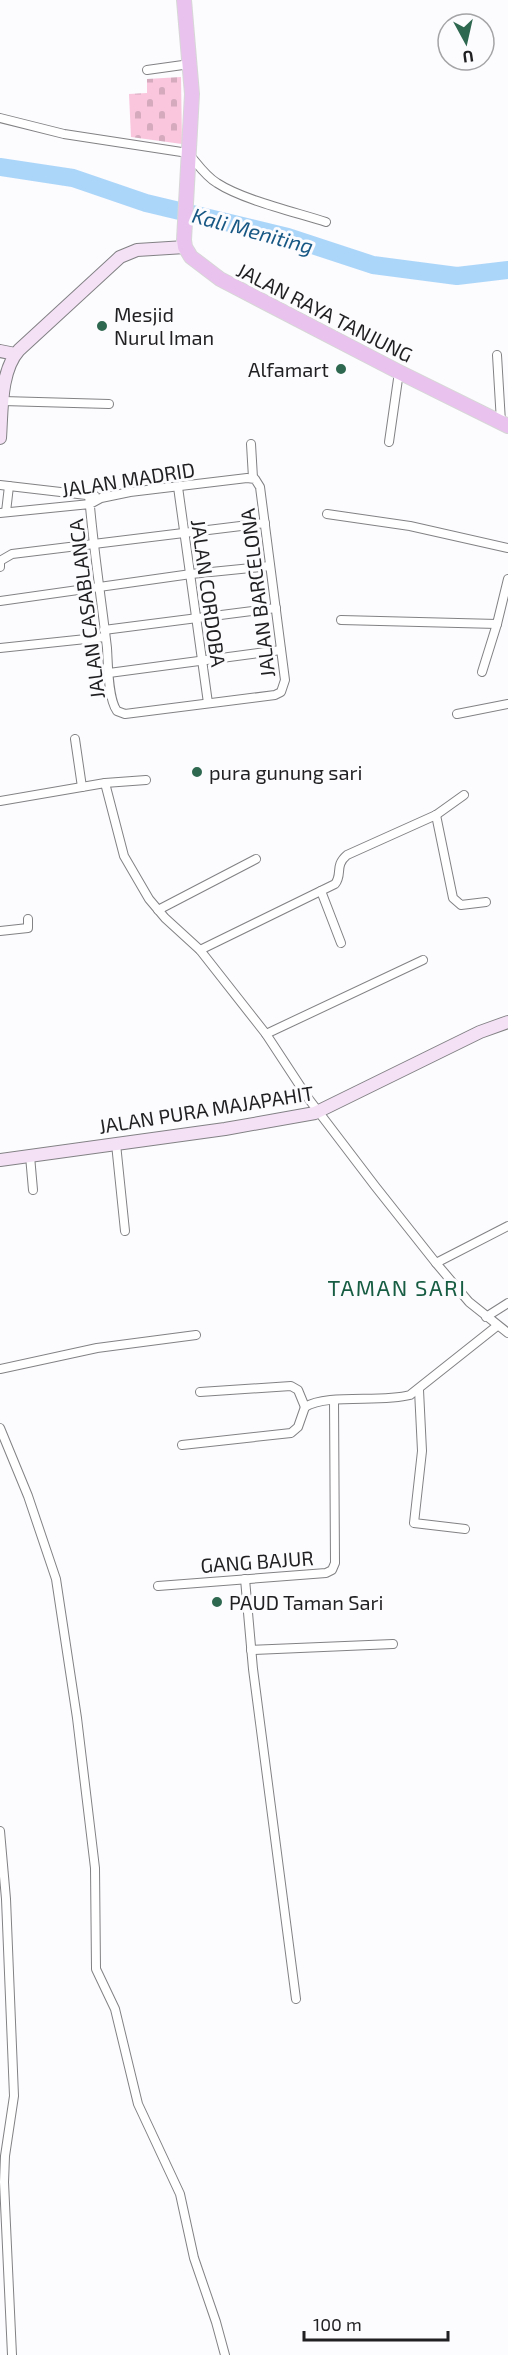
<svg xmlns="http://www.w3.org/2000/svg" width="508" height="2355" viewBox="0 0 508 2355" font-family="'Exo 2',sans-serif">
<defs>
<pattern id="cemetery-stones" width="16" height="16" patternUnits="userSpaceOnUse" patternTransform="scale(1.5)"><rect width="16" height="16" fill="#f9c6dd"/><path d="M2 7V4a2 2 0 0 1 4 0v3zM10 15v-3a2 2 0 0 1 4 0v3z" fill="#d5aabd"/></pattern>
</defs>
<rect width="100%" height="100%" fill="#fcfbfe"/>
<path fill="url(#cemetery-stones)" d="M181 77 182 144 131 137 129 94 147 93V79Z"/>
<g fill="none" stroke-linecap="round" stroke-linejoin="round">
<path stroke="#acd6f9" stroke-width="18" d="M0 167 73 178 146 203 288 237 373 265 457 276 508 270"/>
<defs>
<g id="street">
<path d="M147 70 190 64"/>
<path d="M0 118 64 134 188 153C197 163 205 176 217 183 243 200 295 212 326 222"/>
<path d="M497 355 501 422"/>
<path d="M3 401 109 404"/>
<path d="M389 442 399 372"/>
<path d="M251 444 253 478"/>
<path d="M0 485 95 496"/>
<path d="M178 487 208 703"/>
<path d="M6 512 9 486"/>
<path d="M0 513 90 504 101 498 130 492 247 478 255 479 260 487 285 680 281 692 275 695 125 714 117 711C108 699 108 664 107 648 101 597 93 546 89 495"/>
<path d="M327 514 410 526 508 548"/>
<path d="M0 567V561L12 554 265 523"/>
<path d="M0 601 191 574 270 566"/>
<path d="M341 620 497 624 508 579"/>
<path d="M104 630 276 608"/>
<path d="M0 648 105 637"/>
<path d="M482 672 497 624"/>
<path d="M109 673 281 650"/>
<path d="M457 714 508 704"/>
<path d="M75 739 82 787"/>
<path d="M105 783 124 856 149 899 165 918 200 950 266 1034 308 1098 375 1186 436 1263 469 1302 508 1333"/>
<path d="M0 801 105 783 146 780"/>
<path d="M436 815 453 898 461 905 486 902"/>
<path d="M321 891 341 943"/>
<path d="M158 910 256 859"/>
<path d="M0 931 28 928V919"/>
<path d="M200 950 335 884C343 874 334 866 347 855L436 815 464 795"/>
<path d="M266 1034 423 960"/>
<path d="M116 1144 125 1231"/>
<path d="M30 1156 33 1190"/>
<path d="M436 1263 508 1226"/>
<path d="M486 1317 508 1303"/>
<path d="M0 1369 97 1348 196 1335"/>
<path d="M419 1390 422 1451 414 1523 465 1529"/>
<path d="M200 1392 291 1386 298 1390 305 1407"/>
<path d="M0 1428 28 1496 56 1579 77 1718 95 1868 96 1969 115 2009 138 2104 180 2194 194 2258 216 2322 225 2355"/>
<path d="M182 1445 291 1433 298 1427 305 1407C327 1393 381 1403 410 1395L497 1326"/>
<path d="M245 1579 253 1669 296 1999"/>
<path d="M158 1586 326 1573 332 1570 335 1563 334 1400"/>
<path d="M251 1650 393 1644"/>
<path d="M0 1831 6 1899 14 2096 5 2156 4 2182 12 2355"/>
</g>
<g id="secondary">
<path d="M0 351 15 354"/>
<path d="M0 438C2 411 0 371 19 350L120 257 137 250 185 247"/>
<path d="M0 1160 225 1129 315 1113 480 1032 508 1022"/>
</g>
<path id="primary" d="M184 0 192 94 184 240 185 247 191 257 220 279 399 372 508 426"/>
</defs>
<use href="#street" stroke="#828184" stroke-width="10"/>
<use href="#secondary" stroke="#828184" stroke-width="14"/>
<use href="#primary" stroke="#d7d7d7" stroke-width="16"/>
<use href="#street" stroke="#fff" stroke-width="8"/>
<use href="#secondary" stroke="#f4e1f6" stroke-width="12"/>
<use href="#primary" stroke="#e9c2ee" stroke-width="14"/>
</g>
<g fill="#2f6850" stroke="#fcfbfe" stroke-width="2">
<circle cx="102" cy="326" r="6"/>
<circle cx="341" cy="369" r="6"/>
<circle cx="197" cy="772" r="6"/>
<circle cx="217" cy="1602" r="6"/>
</g>
<g text-anchor="middle" dominant-baseline="central" stroke-width="6" stroke-linejoin="round" paint-order="stroke">
<g font-size="20" fill="#201f21" stroke="#fcfbfe">
<text transform="translate(325 312) rotate(27)">JALAN RAYA TANJUNG</text>
<text transform="translate(128 479) rotate(-9)">JALAN MADRID</text>
<text transform="translate(209 593) rotate(82)">JALAN CORDOBA</text>
<text transform="translate(257 593) rotate(-97)">JALAN BARCELONA</text>
<text transform="translate(86 609) rotate(-97)">JALAN CASABLANCA</text>
<text transform="translate(206 1109) rotate(-9)">JALAN PURA MAJAPAHIT</text>
<text transform="translate(257 1561) rotate(-4)">GANG BAJUR</text>
</g>
<g font-size="20" fill="#201f21" stroke="#fcfbfe" text-anchor="start">
<text x="114" y="314">Mesjid<tspan x="114" dy="23">Nurul Iman</tspan></text>
<text x="329" y="369" text-anchor="end">Alfamart</text>
<text x="209" y="772">pura gunung sari</text>
<text x="229" y="1602">PAUD Taman Sari</text>
</g>
<g font-size="21" font-style="italic" fill="#185884" stroke="#fcfbfe">
<text transform="translate(253 230) rotate(15)">Kali Meniting</text>
</g>
<g font-size="22" letter-spacing="1.5" fill="#175d43" stroke="#fcfbfe">
<text x="397" y="1287">TAMAN SARI</text>
</g>
</g>
<g transform="translate(466 42) rotate(172)"><circle r="28" fill="#fcfbfe" stroke="#a4a3a6" stroke-width="1.5"/>
<path d="M0-4.5L10 22L0 15L-10 22Z" fill="#2f6850"/>
<text y="-9" font-size="16" font-weight="bold" text-anchor="middle" fill="#201f21">U</text>
</g>
<path d="M304 2331v9h144v-9" fill="none" stroke="#201f21" stroke-width="3"/>
<text x="313" y="2331" font-size="18" fill="#201f21" stroke="#fcfbfe" stroke-width="4.5" paint-order="stroke">100 m</text>
</svg>
